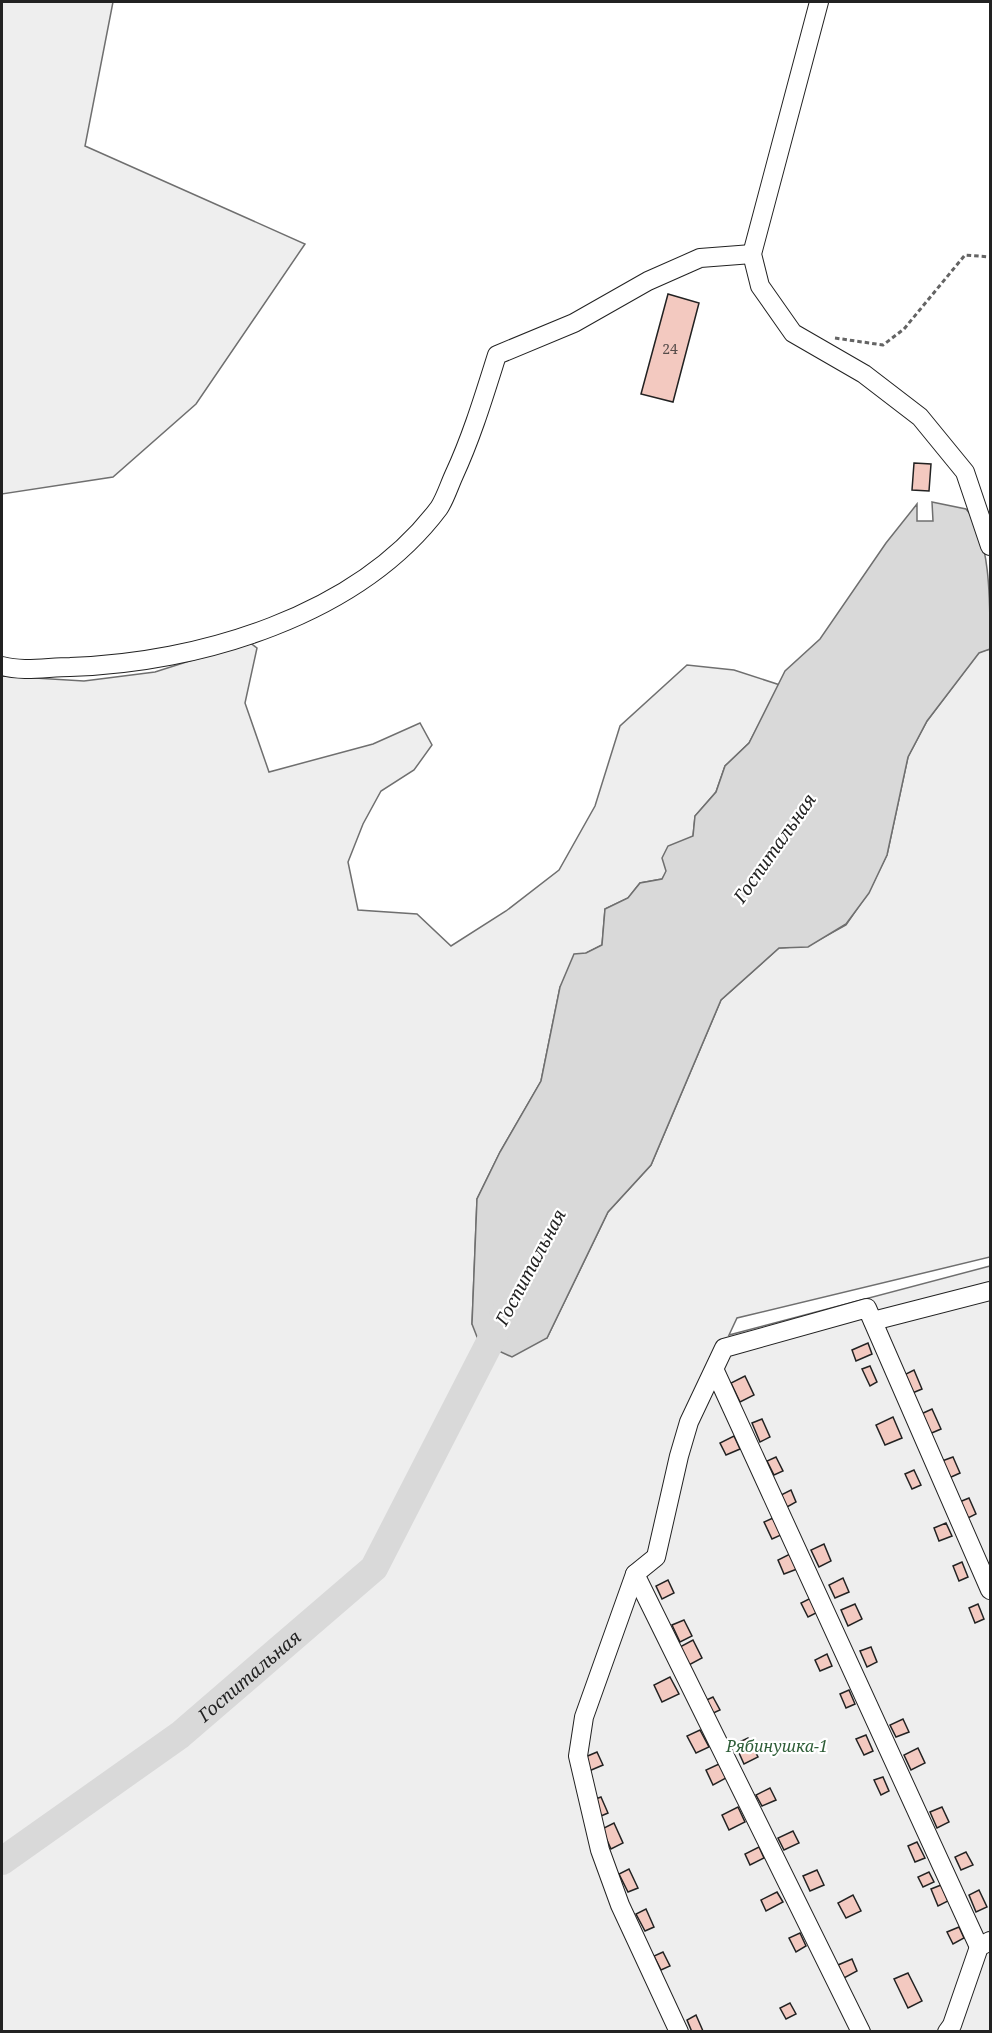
<svg xmlns="http://www.w3.org/2000/svg" width="992" height="2033" viewBox="0 0 992 2033" font-family="'Noto Serif',serif">
<rect width="100%" height="100%" fill="#fff"/>
<g fill="#eee" stroke="#6f6f6f" stroke-width="1.5">
<path d="M2 2H113L85 146 305 244 196 404 113 477 2 494Z"/>
<path d="M249 642 257 648 245 703 269 772 373 744 420 723 432 745 414 770 381 791 363 824 348 862 358 910 417 914 451 946 506 911 559 870 595 806 620 726 687 665 734 670 780 685 749 743 725 766 716 792 695 816 693 836 662 879 640 883 628 898 605 909 602 945 586 953 560 987 541 1081 500 1152 477 1199 472 1324 547 1338 608 1212 651 1165 721 1000 779 948 808 946 846 925 868 893 887 855 908 757 927 721 979 652 990 649V1257L737 1318 729 1335 990 1266V2031H2V676L84 681 155 672Z"/>
</g>
<path fill="#d9d9d9" stroke="#6f6f6f" stroke-width="1.5" d="M932 502 966 509C992 537 990 610 990 649L979 653 927 721 908 757 887 855 869 893 846 924 808 947 779 948 721 1000 651 1165 608 1212 547 1338 512 1357 479 1342 472 1324 477 1199 500 1152 541 1081 560 987 574 954 586 953 602 945 605 909 628 898 640 883 662 879 666 871 662 858 668 846 693 836 695 816 716 792 725 766 749 743 785 671 820 639 886 543 917 504V521H933Z"/>
<g fill="none" stroke-linecap="round" stroke-linejoin="round">
<path stroke="#d9d9d9" stroke-width="28" id="s1" d="M2 1861 180 1735 374 1568 506 1311"/>
</g>
<g fill="#f3c9c0" stroke="#222" stroke-width="1.5">
<path d="M668 294 699 303 673 402 641 394Z"/>
<path d="M914 463 931 464 929 491 912 490Z"/>
<path d="M868 1343 872 1354 856 1361 852 1350Z"/>
<path d="M870 1366 877 1382 870 1386 862 1369Z"/>
<path d="M914 1370 922 1389 910 1394 902 1376Z"/>
<path d="M745 1376 754 1395 740 1402 731 1383Z"/>
<path d="M932 1409 941 1429 927 1435 919 1415Z"/>
<path d="M893 1417 902 1438 885 1445 876 1425Z"/>
<path d="M762 1419 770 1437 760 1442 752 1423Z"/>
<path d="M734 1436 740 1449 726 1455 720 1443Z"/>
<path d="M776 1457 783 1471 774 1475 767 1461Z"/>
<path d="M953 1457 960 1473 949 1478 942 1461Z"/>
<path d="M914 1470 921 1485 912 1489 905 1474Z"/>
<path d="M791 1490 796 1502 787 1507 781 1495Z"/>
<path d="M969 1498 976 1514 964 1520 957 1503Z"/>
<path d="M773 1518 781 1535 772 1539 764 1522Z"/>
<path d="M946 1523 952 1536 939 1541 934 1528Z"/>
<path d="M824 1544 831 1561 819 1567 811 1550Z"/>
<path d="M790 1554 797 1569 784 1574 778 1560Z"/>
<path d="M962 1562 968 1577 959 1581 953 1566Z"/>
<path d="M843 1578 849 1592 835 1598 829 1585Z"/>
<path d="M668 1580 674 1593 662 1599 656 1586Z"/>
<path d="M813 1597 820 1611 808 1617 801 1603Z"/>
<path d="M855 1604 862 1619 848 1626 841 1610Z"/>
<path d="M978 1604 984 1619 975 1623 969 1608Z"/>
<path d="M684 1620 692 1636 680 1642 672 1625Z"/>
<path d="M693 1640 702 1658 687 1666 678 1648Z"/>
<path d="M871 1647 877 1662 867 1667 860 1651Z"/>
<path d="M827 1654 832 1666 820 1671 815 1660Z"/>
<path d="M670 1677 679 1694 662 1702 654 1685Z"/>
<path d="M849 1690 855 1704 846 1708 840 1694Z"/>
<path d="M713 1697 720 1710 709 1715 702 1702Z"/>
<path d="M903 1719 909 1732 896 1737 890 1725Z"/>
<path d="M700 1730 709 1747 696 1753 687 1736Z"/>
<path d="M866 1735 873 1751 864 1755 856 1739Z"/>
<path d="M748 1738 758 1757 744 1764 735 1744Z"/>
<path d="M918 1748 925 1763 911 1770 904 1755Z"/>
<path d="M597 1752 603 1765 589 1771 583 1758Z"/>
<path d="M719 1764 726 1778 713 1785 706 1770Z"/>
<path d="M883 1777 889 1791 881 1795 874 1780Z"/>
<path d="M770 1788 776 1800 762 1806 756 1795Z"/>
<path d="M601 1797 608 1813 601 1816 593 1800Z"/>
<path d="M738 1807 745 1822 729 1830 722 1815Z"/>
<path d="M942 1807 949 1822 937 1828 930 1812Z"/>
<path d="M614 1823 623 1843 611 1849 602 1829Z"/>
<path d="M793 1831 799 1843 784 1850 778 1838Z"/>
<path d="M917 1842 925 1858 915 1862 908 1846Z"/>
<path d="M759 1847 764 1858 750 1865 745 1854Z"/>
<path d="M966 1852 973 1865 961 1870 955 1857Z"/>
<path d="M629 1869 638 1888 628 1892 619 1874Z"/>
<path d="M817 1870 824 1885 810 1891 803 1876Z"/>
<path d="M929 1872 934 1882 923 1887 918 1877Z"/>
<path d="M941 1885 948 1901 938 1906 931 1889Z"/>
<path d="M979 1890 987 1907 976 1912 969 1895Z"/>
<path d="M777 1892 783 1902 766 1911 761 1900Z"/>
<path d="M853 1895 861 1911 846 1918 838 1903Z"/>
<path d="M646 1909 654 1927 645 1931 636 1914Z"/>
<path d="M959 1927 964 1938 953 1944 947 1932Z"/>
<path d="M800 1933 806 1946 796 1952 789 1938Z"/>
<path d="M663 1952 670 1966 661 1970 654 1956Z"/>
<path d="M852 1959 857 1971 844 1978 838 1965Z"/>
<path d="M908 1973 922 2001 908 2008 894 1979Z"/>
<path d="M790 2003 796 2014 786 2019 780 2008Z"/>
<path d="M696 2015 703 2031 702 2032H692L687 2020Z"/>
</g>
<g fill="none" stroke-linecap="round" stroke-linejoin="round">
<defs>
<g id="minor">
<path d="M819 2 752 254 760 286 793 333 864 374 920 417 965 472 990 546"/>
<path d="M2 666C23 672 48 667 70 667 199 663 358 616 439 508 445 499 449 486 454 475 472 436 484 396 497 355L574 323 648 281 700 258 752 254"/>
<path d="M873 1321 990 1291"/>
<path d="M715 1371 979 1947"/>
<path d="M635 1574 861 2032"/>
<path d="M679 2032 620 1905 600 1850 578 1756 584 1717 635 1574 656 1557 679 1456 689 1422 724 1348 867 1308 990 1590"/>
<path d="M947 2032 952 2025 979 1947 990 1941"/>
</g>
</defs>
<use href="#minor" stroke="#222" stroke-width="20"/>
<path stroke="#646464" stroke-width="3" stroke-dasharray="4.5 3" stroke-linecap="butt" d="M835 338 883 345 904 329 965 255 990 257"/>
<use href="#minor" stroke="#fff" stroke-width="18"/>
</g>
<g text-anchor="middle" dominant-baseline="central" stroke-width="4.5" stroke-linejoin="round" paint-order="stroke">
<g font-size="14" fill="#564c4a">
<text x="670" y="348">24</text>
</g>
<g font-size="16" font-style="italic" fill="#2f5e38" stroke="#fff">
<text x="777" y="1746">Рябинушка-1</text>
</g>
<g font-size="18" font-style="italic" fill="#222" stroke="#fff">
<text transform="translate(774 848) rotate(-55)">Госпитальная</text>
<text transform="translate(530 1267) rotate(-62)">Госпитальная</text>
<text stroke="none"><textPath href="#s1" startOffset="309">Госпитальная</textPath></text>
</g>
</g>
<rect width="992" height="2033" fill="none" stroke="#222222" stroke-width="6"/>
</svg>
